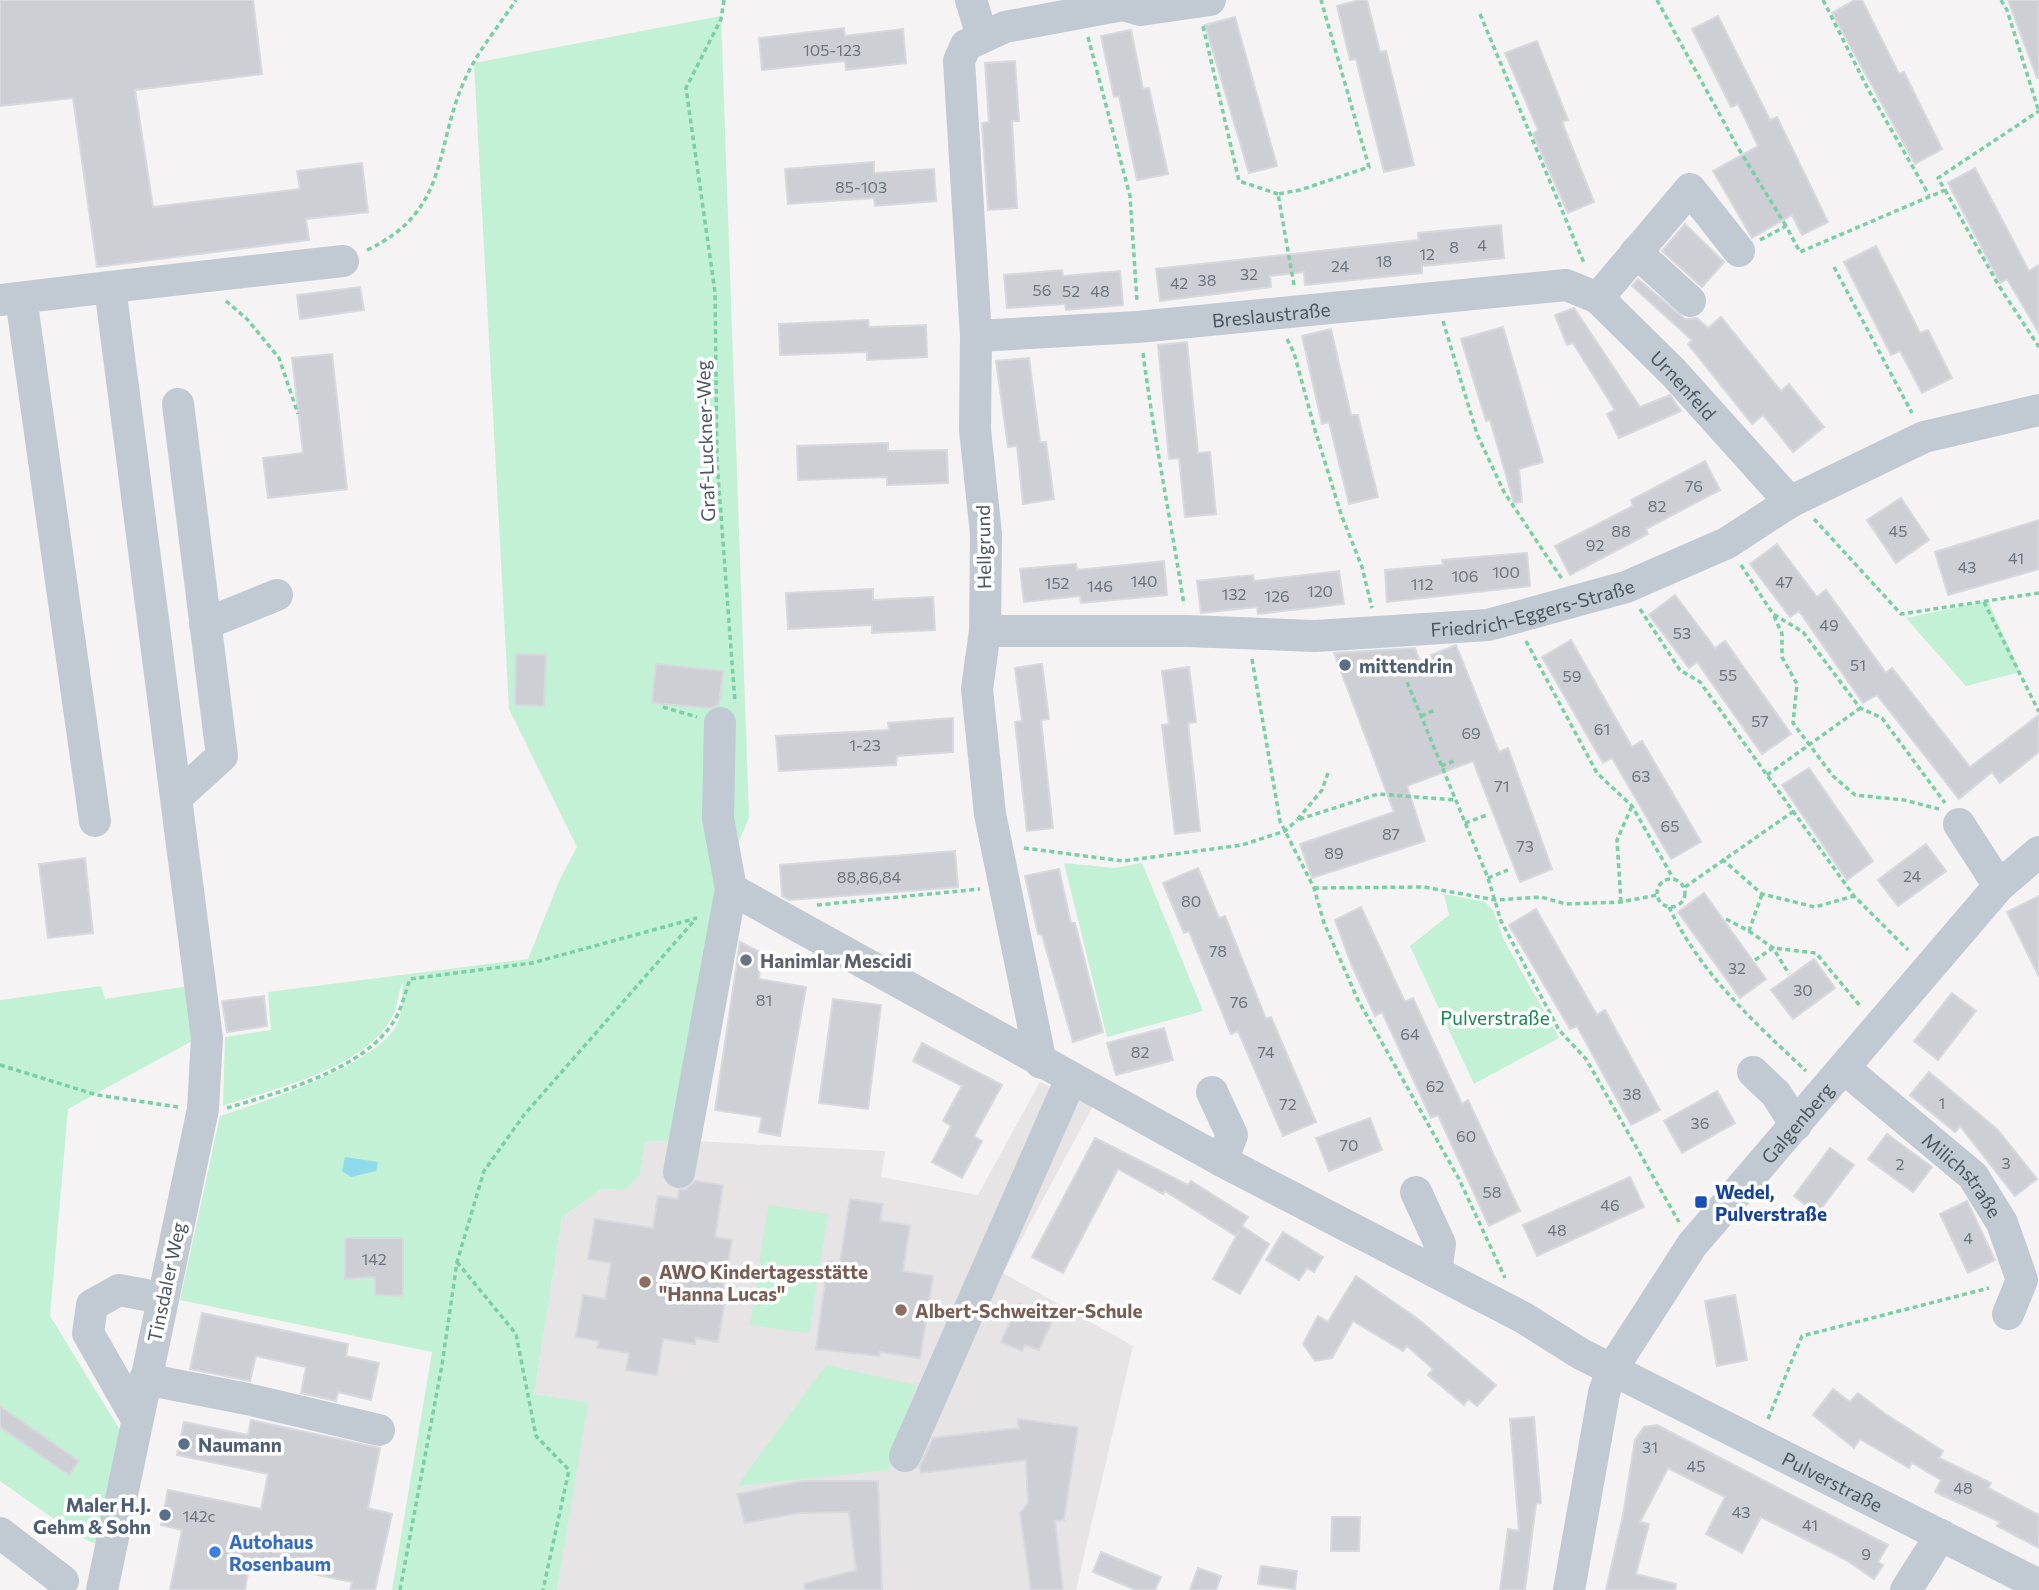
<svg xmlns="http://www.w3.org/2000/svg" width="2039" height="1590" viewBox="0 0 2039 1590" font-family="Commissioner,sans-serif">
<rect width="100%" height="100%" fill="#f5f3f3"/>
<path fill="#e6e4e5" d="M1040 1082 1093 1106 1003 1273 1133 1346 1076 1590H557L587 1402 534 1394 562 1217 602 1189 625 1190 640 1175 645 1142 676 1140 885 1151 881 1177 978 1195Z"/>
<g fill="#c3f1d5">
<path d="M721 16 749 818 719 886 676 1140 645 1142 640 1175 625 1190 602 1189 562 1217 534 1394 588 1402 557 1590H392L432 1352 180 1300 220 1116C263 1102 383 1064 399 1020 403 1009 402 993 403 982 398 991 398 1007 392 1017 365 1069 274 1088 223 1106L225 1037 271 1030 268 992 528 959 559 881 577 847 509 709 474 63Z"/>
<path d="M1988 601 2020 672 1966 686 1906 618Z"/>
<path d="M1064 863 1115 868 1142 863 1203 1011 1107 1037Z"/>
<path d="M1444 894 1485 902 1493 910 1504 940 1559 1038 1474 1084 1410 946 1449 915Z"/>
<path d="M101 986 105 999 189 986 192 1041 68 1109 50 1316 123 1435 100 1546 80 1537 0 1481V1000Z"/>
<path d="M768 1205 828 1214 809 1333 750 1325Z"/>
<path d="M826 1365 916 1385 888 1470 737 1486Z"/>
</g>
<path fill="#90daee" d="M345 1157 378 1162 376 1171 351 1177 342 1171Z"/>
<g fill="#cdcfd5" stroke="#d7d9de" stroke-width="2">
<path d="M0 0H253L262 74 135 90 153 207 300 189 297 171 362 163 368 212 306 219 309 240 97 267 73 98 0 106Z"/>
<path d="M1359 0H1367L1380 52 1386 51 1414 165 1384 172 1356 59 1350 60 1337 6Z"/>
<path d="M1855 0H1862L1899 74 1904 72 1942 149 1915 164 1832 13Z"/>
<path d="M2008 0H2039V78H2037Z"/>
<path d="M1718 16 1770 120 1777 117 1828 222 1802 235 1792 215 1752 238 1713 171 1758 146 1738 104 1731 107 1692 29Z"/>
<path d="M1235 17 1277 166 1249 173 1205 25Z"/>
<path d="M844 28 845 36 903 29 906 63 846 70 845 61 762 70 759 38Z"/>
<path d="M1131 30 1143 89 1149 88 1168 174 1137 180 1119 96 1114 97 1101 36Z"/>
<path d="M1537 41 1568 120 1562 122 1594 202 1568 213 1533 134 1538 130 1505 53Z"/>
<path d="M1015 61 1019 121H1012L1017 208 988 210 982 123 989 122 985 63Z"/>
<path d="M874 162V173L934 169 936 201 875 206 874 198 788 204 785 169Z"/>
<path d="M1975 168 2029 271 2039 265V333L2007 279 2000 283 1948 183Z"/>
<path d="M1685 224 1724 262 1702 287 1662 251Z"/>
<path d="M1501 225 1504 258 1422 266V273L1305 285 1304 272 1270 276 1271 287 1160 301 1156 269 1419 240 1418 233Z"/>
<path d="M1876 246 1920 333 1928 330 1952 378 1922 393 1900 351 1891 355 1844 262Z"/>
<path d="M1062 270 1063 276 1120 271 1123 305 1066 310 1065 304 1007 308 1004 275Z"/>
<path d="M1638 279 1685 319 1697 318 1708 328 1721 317 1781 391 1789 384 1824 427 1793 452 1763 415 1752 424 1688 344 1692 340 1632 286Z"/>
<path d="M360 287 364 310 300 319 297 295Z"/>
<path d="M1574 308 1640 407 1670 395 1681 411 1619 438 1607 414 1615 410 1573 343 1567 345 1555 315Z"/>
<path d="M868 320 869 327 926 325 927 357 867 360V352L780 355 779 324Z"/>
<path d="M1503 327 1543 462 1519 469 1522 502 1514 503 1490 420 1486 421 1461 339Z"/>
<path d="M1331 329 1351 415H1358L1378 497 1349 504 1329 422 1322 424 1302 336Z"/>
<path d="M1187 342 1198 453 1210 452 1216 514 1185 517 1179 458 1169 459 1158 345Z"/>
<path d="M332 354 347 489 268 498 263 458 303 453 292 358Z"/>
<path d="M1029 358 1040 442H1046L1054 499 1023 504 1017 446 1008 447 996 361Z"/>
<path d="M888 443V451L947 450 948 483 887 485V477L798 480 797 446Z"/>
<path d="M1705 461 1720 490 1646 529 1648 534 1570 575 1555 546 1633 506 1631 500Z"/>
<path d="M1901 498 1929 540 1896 563 1867 520Z"/>
<path d="M2039 520V569L1948 595 1935 552Z"/>
<path d="M1777 544 1817 597 1826 590 1886 673 1892 668 1970 767 2039 715V752L2000 783 1992 772 1959 799 1877 695 1863 703 1799 611 1790 617 1750 564Z"/>
<path d="M1527 553 1530 586 1387 602 1385 570 1443 565 1442 560Z"/>
<path d="M1164 561 1167 595 1081 603 1080 596 1024 602 1020 569 1076 564 1077 570Z"/>
<path d="M1339 571 1344 604 1258 614 1257 607 1201 613 1197 581 1253 575 1254 581Z"/>
<path d="M873 589V600L933 597 935 630 872 633V625L788 629 786 593Z"/>
<path d="M1675 595 1715 648 1725 641 1791 734 1762 754 1697 662 1689 668 1649 615Z"/>
<path d="M1571 640 1632 747 1642 741 1701 842 1671 859 1612 758 1603 763 1542 657Z"/>
<path d="M1456 645 1499 752 1508 748 1552 869 1520 882 1473 761 1407 786 1425 841 1312 878 1300 844 1394 812 1334 653 1415 648 1419 660Z"/>
<path d="M516 654 546 655 544 706 515 705Z"/>
<path d="M656 664 723 671 719 705 709 708 652 703Z"/>
<path d="M1042 664 1049 719 1041 720 1053 828 1027 831 1015 722 1022 721 1015 668Z"/>
<path d="M1189 667 1196 722 1188 723 1200 831 1175 834 1162 725 1169 724 1162 671Z"/>
<path d="M953 718V752L897 756 896 765 779 771 776 736 889 730 888 723Z"/>
<path d="M1809 768 1873 861 1847 880 1782 785Z"/>
<path d="M1926 844 1946 871 1898 906 1878 880Z"/>
<path d="M955 851 958 887 789 900 782 896 780 865Z"/>
<path d="M85 858 93 933 48 938 39 864Z"/>
<path d="M1198 868 1219 918 1225 916 1266 1019 1271 1017 1316 1122 1283 1136 1238 1031 1231 1034 1189 931 1184 933 1163 883Z"/>
<path d="M1059 869 1071 923H1075L1103 1032 1073 1042 1042 935 1038 934 1025 876Z"/>
<path d="M1704 893 1766 979 1740 998 1678 912Z"/>
<path d="M2039 896V977L2007 912Z"/>
<path d="M1361 907 1405 1002 1413 998 1462 1104 1468 1100 1520 1211 1489 1226 1438 1115 1431 1118 1382 1012 1375 1016 1352 966 1335 920Z"/>
<path d="M1536 909 1597 1015 1605 1010 1660 1110 1631 1125 1577 1026 1570 1029 1509 925Z"/>
<path d="M740 942 762 953 759 979 806 987 780 1136 759 1132 762 1117 715 1110Z"/>
<path d="M1814 959 1835 988 1793 1019 1771 990Z"/>
<path d="M1952 993 1976 1011 1938 1060 1914 1041Z"/>
<path d="M264 996 267 1026 227 1032 222 1001Z"/>
<path d="M833 999 881 1005 868 1109 819 1103Z"/>
<path d="M1164 1028 1173 1060 1116 1075 1107 1043Z"/>
<path d="M922 1043 1002 1085 974 1136 982 1141 962 1178 932 1162 951 1126 943 1121 962 1086 913 1061Z"/>
<path d="M1929 1072 1998 1130 2037 1179 2015 1196 1960 1126 1955 1132 1910 1095Z"/>
<path d="M1717 1091 1735 1123 1682 1153 1664 1121Z"/>
<path d="M1370 1118 1382 1150 1329 1171 1316 1138Z"/>
<path d="M1887 1134 1932 1167 1913 1192 1868 1159Z"/>
<path d="M1095 1138 1188 1185 1191 1181 1248 1217 1242 1226 1269 1244 1240 1294 1213 1279 1239 1231 1236 1236 1165 1191 1163 1194 1118 1169 1063 1273 1032 1257Z"/>
<path d="M1830 1148 1854 1165 1817 1214 1794 1196Z"/>
<path d="M1630 1177 1644 1207 1537 1256 1523 1225Z"/>
<path d="M695 1181 723 1185 715 1237 732 1240 721 1299 725 1300 718 1342 696 1338 695 1344 663 1339 657 1375 626 1370 629 1353 597 1348 599 1341 576 1337 583 1295 605 1299 611 1263 588 1259 595 1219 653 1228 658 1196 678 1199 679 1190 686 1189Z"/>
<path d="M850 1199 883 1204 880 1221 910 1225 903 1271 933 1276 920 1358 880 1352 879 1356 816 1349 828 1261 840 1262Z"/>
<path d="M1967 1201 1995 1260 1968 1273 1940 1214Z"/>
<path d="M1283 1232 1323 1257 1314 1272 1307 1268 1299 1280 1266 1260Z"/>
<path d="M345 1238H403V1296L375 1295V1277L345 1279Z"/>
<path d="M1356 1276 1418 1319 1496 1385 1477 1406 1468 1399 1464 1405 1428 1375 1433 1369 1407 1346 1403 1351 1353 1321 1332 1358 1315 1361 1303 1344 1318 1316 1328 1322Z"/>
<path d="M1735 1295 1747 1360 1717 1366 1705 1301Z"/>
<path d="M1019 1303 1053 1319 1039 1350 1025 1345 1022 1351 1001 1342Z"/>
<path d="M202 1313 348 1344 346 1356 379 1363 371 1400 338 1392 336 1401 301 1393 306 1367 256 1356 250 1381 190 1369Z"/>
<path d="M1833 1389 1850 1402 1858 1393 1884 1413 1943 1451 1939 1458 1991 1483 1988 1488 2039 1515V1548L1997 1526 2000 1522 1935 1492 1941 1480 1912 1463 1909 1468 1860 1439 1854 1448 1813 1415Z"/>
<path d="M0 1406 79 1461 69 1475 0 1427Z"/>
<path d="M1534 1417 1541 1503 1536 1504 1525 1590H1500L1508 1529 1519 1531 1510 1419Z"/>
<path d="M1018 1419 1078 1427 1064 1520 1055 1521 1063 1590H1031L1020 1513 1028 1503 1026 1460 921 1473 920 1466 933 1438 1019 1428Z"/>
<path d="M251 1420 380 1448 368 1508 392 1514 375 1590H350L352 1582 250 1561 245 1590H170L182 1530 161 1525 168 1490 261 1509 268 1474 177 1455 184 1422 248 1435Z"/>
<path d="M1657 1425 1888 1545 1878 1562 1883 1565 1874 1579 1846 1560 1761 1517 1742 1553 1706 1534 1725 1497 1668 1468 1640 1522 1649 1524 1636 1574 1676 1584 1675 1590H1606L1623 1515 1635 1440 1644 1427Z"/>
<path d="M803 1481H878L882 1590H805L804 1584 856 1570 849 1512 799 1513 745 1523 737 1494Z"/>
<path d="M1332 1517H1360L1359 1551H1331Z"/>
<path d="M1101 1552 1161 1577 1155 1590H1136L1093 1572Z"/>
<path d="M1261 1566 1297 1571 1295 1589 1258 1584Z"/>
<path d="M1198 1568 1221 1576 1216 1590H1190Z"/>
</g>
<g fill="none" stroke-linecap="round" stroke-linejoin="round">
<g stroke="#7ad0a6" stroke-width="3.5" stroke-dasharray="5 3.5" stroke-linecap="butt">
<path d="M724 0 721 19 686 88 715 292 717 461 735 703"/>
<path d="M1657 0 1737 146 1786 226"/>
<path d="M1823 0 1869 91 1929 195"/>
<path d="M2001 0 2007 10 2039 112"/>
<path d="M1480 14 1584 263"/>
<path d="M1203 26 1239 181 1278 194"/>
<path d="M1088 37 1130 196 1137 301"/>
<path d="M1945 190 1999 286 2039 347"/>
<path d="M1760 240 1786 226 1800 252 1945 190 1938 178 2039 111"/>
<path d="M367 250C454 209 432 143 469 71 481 47 501 23 516 0"/>
<path d="M1834 267 1912 413"/>
<path d="M1294 285 1278 194 1300 190 1369 167 1321 0"/>
<path d="M226 301 247 319 279 358 298 414"/>
<path d="M1443 321 1477 434 1504 492 1562 579"/>
<path d="M1287 339 1294 353 1315 430 1341 514 1362 567 1372 608"/>
<path d="M1143 353C1154 438 1171 521 1184 605"/>
<path d="M1814 519 1901 614 2039 593"/>
<path d="M1741 565 1773 614 1803 632 1860 708 1882 718 1945 803"/>
<path d="M1984 602 2039 712"/>
<path d="M1640 609 1680 670 1700 682 1854 896 1908 950"/>
<path d="M1774 616 1782 634V657L1797 684 1793 723 1833 776 1855 795 1904 800 1939 809"/>
<path d="M1526 641 1597 773 1632 806 1673 878"/>
<path d="M1252 659 1280 821 1314 888 1324 923 1358 1000 1459 1179 1505 1278"/>
<path d="M1407 682 1488 878 1501 921 1559 1030 1586 1059 1679 1222"/>
<path d="M663 707 697 717"/>
<path d="M1421 716 1435 710"/>
<path d="M1441 766 1454 761"/>
<path d="M1328 773 1322 790 1297 820 1378 794 1456 800"/>
<path d="M1767 775 1859 709"/>
<path d="M1465 823 1487 815"/>
<path d="M1024 848 1123 861 1242 845 1285 831 1297 820"/>
<path d="M1722 859 1762 894 1815 907 1854 896"/>
<path d="M1488 878 1508 870"/>
<circle cx="1671" cy="893" r="14"/>
<path d="M1685 887 1794 811"/>
<path d="M1314 888 1424 887 1496 900 1541 897 1566 904 1621 902 1657 895"/>
<path d="M1621 902 1617 840 1632 806"/>
<path d="M817 905 980 889"/>
<path d="M1669 907C1700 973 1754 1022 1806 1071"/>
<path d="M1726 919 1749 931 1762 894"/>
<path d="M1749 931 1773 948 1789 974"/>
<path d="M1755 960 1773 948 1816 953 1861 1007"/>
<path d="M0 1065 97 1095 178 1107"/>
<path d="M227 1108C280 1092 360 1071 392 1024 401 1012 405 993 410 979L532 963 697 918"/>
<path d="M457 1262 516 1334 536 1436 569 1470 543 1590"/>
<path d="M1768 1419 1802 1336 1989 1288"/>
<path d="M400 1590 442 1365 457 1262 484 1171 524 1115 693 922"/>
</g>
<g stroke="#c1cad2" stroke-width="32">
<path d="M971 0 982 36"/>
<path d="M1636 252 1690 301"/>
<path d="M110 287 343 261"/>
<path d="M21 298 95 821"/>
<path d="M1598 298 1690 189 1739 251"/>
<path d="M0 300 110 287 207 1038 203 1109 102 1590"/>
<path id="s1" d="M976 336 1138 327 1566 285 1598 298 1674 373 1790 502"/>
<path d="M205 624 277 595"/>
<path id="s2" d="M985 631H1187L1315 636 1488 625 1626 587 1727 543 1790 502 1924 437 2039 410"/>
<path d="M177 797 222 756 178 404"/>
<path d="M1959 824 1999 886"/>
<path id="s3" d="M731 889 1222 1161 1524 1318 1581 1354 2039 1585"/>
<path d="M1041 1063 990 814 977 689 985 631 986 534 975 430 976 336 959 61 966 45 1005 27 1123 5 1141 10 1210 0"/>
<path id="s4" d="M1845 1069 1973 1176 2002 1223 2022 1280 2008 1314"/>
<path d="M1753 1072 1776 1094 1796 1125"/>
<path d="M1212 1092 1232 1135 1222 1161"/>
<path d="M679 1172 731 889 718 818 720 723"/>
<path d="M1416 1192 1440 1244 1436 1272"/>
<path d="M145 1379 247 1399 379 1430"/>
<path d="M137 1419 88 1333 92 1305 119 1290 162 1298"/>
<path d="M905 1456 1071 1079"/>
<path d="M0 1533 63 1581"/>
<path id="s5" d="M1569 1590 1604 1393 1612 1369 1692 1245 1999 886 2039 852"/>
<path d="M1906 1590 1941 1535"/>
</g>
</g>
<g fill="#5c6f8a" stroke="#fff" stroke-width="2.5">
<circle cx="1345" cy="665" r="7"/>
<circle cx="184" cy="1444" r="7"/>
<circle cx="165" cy="1515" r="7"/>
</g>
<circle fill="#6b7280" stroke="#fff" stroke-width="2.5" cx="746" cy="960" r="7"/>
<rect fill="#1a4fb4" stroke="#fff" stroke-width="2.5" x="1694" y="1195" width="14" height="14" rx="3.5"/>
<g fill="#8d6e63" stroke="#fff" stroke-width="2.5">
<circle cx="645" cy="1282" r="7"/>
<circle cx="901" cy="1310" r="7"/>
</g>
<circle fill="#3f7fe0" stroke="#fff" stroke-width="2.5" cx="215" cy="1552" r="7"/>
<g text-anchor="middle" dominant-baseline="central" stroke-width="7" stroke-linejoin="round" paint-order="stroke">
<g font-size="16" fill="#6b747e">
<text x="832" y="49">105-123</text>
<text x="861" y="186">85-103</text>
<text x="1482" y="244">4</text>
<text x="1454" y="246">8</text>
<text x="1427" y="253">12</text>
<text x="1384" y="260">18</text>
<text x="1340" y="265">24</text>
<text x="1249" y="273">32</text>
<text x="1207" y="279">38</text>
<text x="1179" y="282">42</text>
<text x="1042" y="289">56</text>
<text x="1071" y="290">52</text>
<text x="1100" y="290">48</text>
<text x="1694" y="485">76</text>
<text x="1657" y="505">82</text>
<text x="1621" y="530">88</text>
<text x="1898" y="530">45</text>
<text x="1595" y="544">92</text>
<text x="2016" y="557">41</text>
<text x="1967" y="566">43</text>
<text x="1506" y="571">100</text>
<text x="1465" y="575">106</text>
<text x="1144" y="580">140</text>
<text x="1784" y="581">47</text>
<text x="1057" y="582">152</text>
<text x="1422" y="583">112</text>
<text x="1100" y="585">146</text>
<text x="1320" y="590">120</text>
<text x="1234" y="593">132</text>
<text x="1277" y="595">126</text>
<text x="1829" y="624">49</text>
<text x="1682" y="632">53</text>
<text x="1858" y="664">51</text>
<text x="1728" y="674">55</text>
<text x="1572" y="675">59</text>
<text x="1760" y="720">57</text>
<text x="1602" y="728">61</text>
<text x="1471" y="732">69</text>
<text x="865" y="744">1-23</text>
<text x="1641" y="775">63</text>
<text x="1502" y="785">71</text>
<text x="1670" y="825">65</text>
<text x="1391" y="833">87</text>
<text x="1525" y="845">73</text>
<text x="1334" y="852">89</text>
<text x="1912" y="875">24</text>
<text x="869" y="876">88,86,84</text>
<text x="1191" y="900">80</text>
<text x="1218" y="950">78</text>
<text x="1737" y="967">32</text>
<text x="1803" y="989">30</text>
<text x="764" y="999">81</text>
<text x="1239" y="1001">76</text>
<text x="1410" y="1033">64</text>
<text x="1140" y="1051">82</text>
<text x="1266" y="1051">74</text>
<text x="1435" y="1085">62</text>
<text x="1632" y="1093">38</text>
<text x="1942" y="1102">1</text>
<text x="1288" y="1103">72</text>
<text x="1700" y="1122">36</text>
<text x="1466" y="1135">60</text>
<text x="1349" y="1144">70</text>
<text x="2006" y="1162">3</text>
<text x="1900" y="1163">2</text>
<text x="1492" y="1191">58</text>
<text x="1610" y="1204">46</text>
<text x="1557" y="1229">48</text>
<text x="1968" y="1237">4</text>
<text x="374" y="1258">142</text>
<text x="1650" y="1446">31</text>
<text x="1696" y="1465">45</text>
<text x="1963" y="1487">48</text>
<text x="1741" y="1511">43</text>
<text x="199" y="1515">142c</text>
<text x="1810" y="1524">41</text>
<text x="1866" y="1553">9</text>
</g>
<g font-size="19" fill="#4a5661" stroke="#fff">
<text stroke="none"><textPath href="#s1" startOffset="296">Breslaustraße</textPath></text>
<text stroke="none"><textPath href="#s1" startOffset="749">Urnenfeld</textPath></text>
<text transform="translate(705 441) rotate(-92)">Graf-Luckner-Weg</text>
<text transform="translate(983 547) rotate(-91)">Hellgrund</text>
<text stroke="none"><textPath href="#s2" startOffset="550">Friedrich-Eggers-Straße</textPath></text>
<text stroke="none"><textPath href="#s5" startOffset="534">Galgenberg</textPath></text>
<text stroke="none"><textPath href="#s4" startOffset="159">Milichstraße</textPath></text>
<text transform="translate(166 1282) rotate(-78)">Tinsdaler Weg</text>
<text stroke="none"><textPath href="#s3" startOffset="1251">Pulverstraße</textPath></text>
</g>
<g font-size="19" font-weight="bold" fill="#4e5e75" stroke="#fff" text-anchor="start">
<text x="1359" y="665">mittendrin</text>
<text x="198" y="1444">Naumann</text>
<text x="151" y="1504" text-anchor="end">Maler H.J.<tspan x="151" dy="22">Gehm &amp; Sohn</tspan></text>
</g>
<g font-size="19" font-weight="bold" fill="#5b616d" stroke="#fff" text-anchor="start">
<text x="760" y="960">Hanimlar Mescidi</text>
</g>
<g font-size="19" fill="#17864f" stroke="#fff">
<text x="1495" y="1017">Pulverstraße</text>
</g>
<g font-size="19" font-weight="bold" fill="#164399" stroke="#fff" text-anchor="start">
<text x="1715" y="1191">Wedel,<tspan x="1715" dy="22">Pulverstraße</tspan></text>
</g>
<g font-size="19" font-weight="bold" fill="#785e54" stroke="#fff" text-anchor="start">
<text x="659" y="1271">AWO Kindertagesstätte<tspan x="659" dy="22">"Hanna Lucas"</tspan></text>
<text x="915" y="1310">Albert-Schweitzer-Schule</text>
</g>
<g font-size="19" font-weight="bold" fill="#366cbe" stroke="#fff" text-anchor="start">
<text x="229" y="1541">Autohaus<tspan x="229" dy="22">Rosenbaum</tspan></text>
</g>
</g>
</svg>
